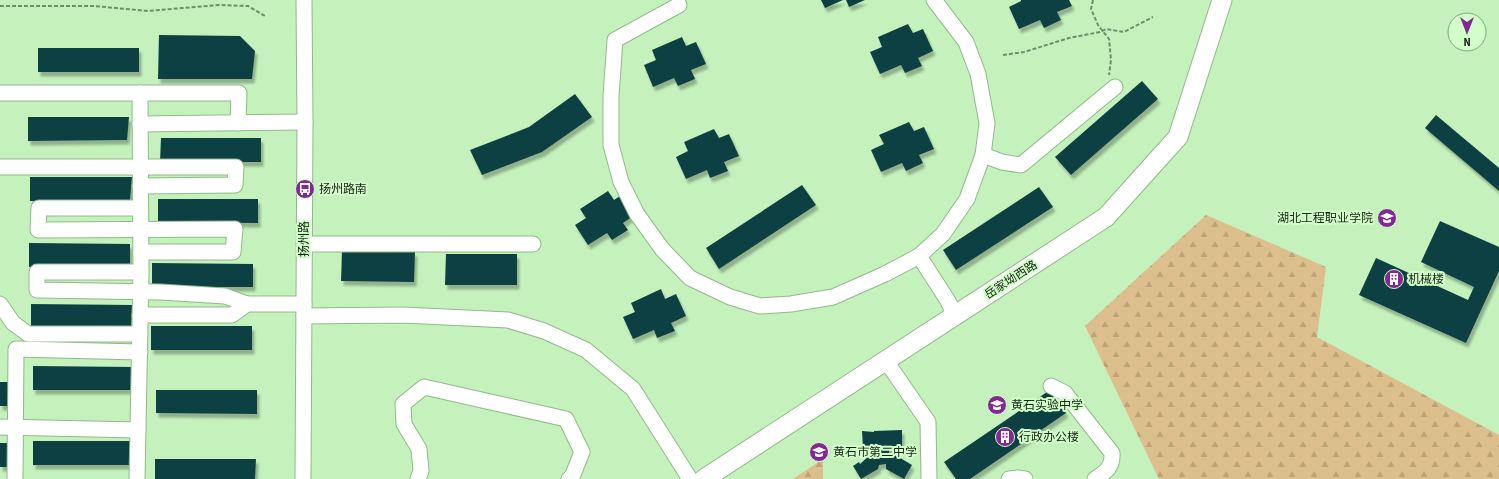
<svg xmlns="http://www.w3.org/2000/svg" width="1499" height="479" viewBox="0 0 1499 479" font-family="'Source Sans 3','Noto Sans SC',sans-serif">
<defs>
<pattern id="forest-firs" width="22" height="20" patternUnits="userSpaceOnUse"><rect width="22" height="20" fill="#ddbf8d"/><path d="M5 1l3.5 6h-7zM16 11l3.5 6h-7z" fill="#bda479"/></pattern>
<filter id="shadow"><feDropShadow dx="2.5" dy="4.5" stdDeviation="1" flood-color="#0004"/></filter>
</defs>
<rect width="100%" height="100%" fill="#c4f1bc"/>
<g fill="url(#forest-firs)">
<path d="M1206 215 1326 267 1317 337 1499 435V479H1159L1085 326Z"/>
<path d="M823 459V479H793Z"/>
</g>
<g fill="#0f4043" filter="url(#shadow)">
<path d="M821 0H843L825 8Z"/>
<path d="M846 0H865L849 7Z"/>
<path d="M1021 0H1069L1072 6 1057 12 1061 20 1044 28 1040 20 1019 29 1009 7 1021 1Z"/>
<path d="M908 24 913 33 923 29 933 51 918 58 922 66 905 73 901 65 880 74 870 52 882 47 878 37Z"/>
<path d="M159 35 240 36 255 51 252 79H158Z"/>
<path d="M682 37 686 46 696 42 706 64 691 70 695 79 678 86 674 78 653 87 644 65 656 60 652 50Z"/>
<rect x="38" y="48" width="101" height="24"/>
<path d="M1142 81 1158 99 1071 175 1055 157Z"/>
<path d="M575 94 592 117 542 152 482 175 470 150 529 127Z"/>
<path d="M1436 115 1499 168V191L1425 128Z"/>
<path d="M28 117H129L127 140 28 141Z"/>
<path d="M909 122 914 131 924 127 934 149 919 155 923 163 906 171 902 163 881 172 871 150 884 144 879 135Z"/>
<path d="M714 129 719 138 729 134 739 156 724 162 728 171 710 178 707 170 686 179 676 157 688 151 684 142Z"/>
<path d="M161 138H261V162H160Z"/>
<path d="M30 177H132L130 200 30 201Z"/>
<path d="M802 185 816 205 719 269 706 248Z"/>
<path d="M1039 187 1053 207 956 270 943 250Z"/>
<path d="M608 191 614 200 623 194 636 214 623 223 628 230 612 240 607 233 588 245 575 225 586 218 580 209Z"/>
<path d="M158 199H258V223L158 222Z"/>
<path d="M1440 221 1499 247V271L1466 343 1359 295 1376 258 1468 300 1474 287 1421 262Z"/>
<path d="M29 243 130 244V268L29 267Z"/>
<path d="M342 251 415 252 414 282 341 281Z"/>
<path d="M446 254H517V285H445Z"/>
<path d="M152 263 253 264V287H152Z"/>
<path d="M661 289 665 299 676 294 686 316 671 323 675 331 657 338 654 330 633 339 623 317 635 312 631 303Z"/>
<path d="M31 304 132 305 131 329 31 328Z"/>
<rect x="151" y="326" width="101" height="24"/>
<path d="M33 366 133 367V390H33Z"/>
<rect x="0" y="382" width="10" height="24"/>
<path d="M156 390H257V414L156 413Z"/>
<path d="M1050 390 1066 413 970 479H956L944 462Z"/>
<path d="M902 430V448H889V453H892L912 465 904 479 886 469V464L879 465 878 469 861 479 853 466 859 462 860 464 871 454H876L875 448H863L862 431 874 432V431Z"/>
<rect x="33" y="441" width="100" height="24"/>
<rect x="0" y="443" width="8" height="24"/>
<path d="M155 459H256L255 479H155Z"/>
</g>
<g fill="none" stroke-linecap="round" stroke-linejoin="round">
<defs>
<g id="minor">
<path d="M679 5 615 40 611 96V145L621 182 637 214 662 249 690 278 730 297 760 306 791 304 833 297 885 274 919 256 948 301 955 316"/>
<path d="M0 93H239L238 123"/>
<path d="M140 124 305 122"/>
<path d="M983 155 1002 162 1021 165 1115 87"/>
<path d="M0 167H236L235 185 140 186"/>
<path d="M140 208H39L38 230 235 229 233 252H141"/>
<path d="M304 244H533"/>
<path d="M919 256 943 234 967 199 983 155 987 123 978 74 966 42 934 0"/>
<path d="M141 272H37V290L160 292 225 296 247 304H304"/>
<path d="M0 304 13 323 28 334H140"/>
<path d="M140 315H232L247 304"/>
<path d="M304 316 403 315 508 320 544 331 586 350 633 389 690 479"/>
<path d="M886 361 928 422 929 479"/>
<path d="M1051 386 1065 393 1112 453C1113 467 1106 472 1095 479"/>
<path d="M0 427 138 430"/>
<path d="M15 479 16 349 140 352"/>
<path d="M137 479 141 272 140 93"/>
<path d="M303 479 305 122 304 0"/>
<path d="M418 479 421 471 419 449 404 424 403 404 424 387 566 419 582 452 572 477 569 479"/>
<path d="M1009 479 1018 478 1025 479"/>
</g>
<path id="major" d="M704 479 1106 217 1178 137 1222 0"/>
</defs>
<use href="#minor" stroke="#90bb88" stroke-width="17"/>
<use href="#major" stroke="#90bb88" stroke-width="21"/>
<g stroke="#6f8f6a" stroke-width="2" stroke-dasharray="4 2" stroke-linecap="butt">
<path d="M1093 0 1091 9 1098 25 1109 39 1111 60 1109 75"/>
<path d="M0 6H94L148 11 218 5 248 6 265 16"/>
<path d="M1003 55 1024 52 1069 38 1100 32 1106 29 1124 32 1153 17"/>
</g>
<use href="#minor" stroke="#fff" stroke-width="15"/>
<use href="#major" stroke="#fff" stroke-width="19"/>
</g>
<defs>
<symbol id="bus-disc" viewBox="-11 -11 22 22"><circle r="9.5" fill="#822794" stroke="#d1fec9"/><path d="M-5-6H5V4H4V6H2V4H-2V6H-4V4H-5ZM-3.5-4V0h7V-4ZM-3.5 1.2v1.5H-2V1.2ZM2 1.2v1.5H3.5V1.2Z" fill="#fff"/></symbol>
<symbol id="university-disc" viewBox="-11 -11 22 22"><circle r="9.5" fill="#822794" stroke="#d1fec9"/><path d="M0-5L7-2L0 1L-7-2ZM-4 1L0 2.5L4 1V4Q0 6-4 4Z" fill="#fff"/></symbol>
<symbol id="building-disc" viewBox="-11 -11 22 22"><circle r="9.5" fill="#822794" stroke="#d1fec9"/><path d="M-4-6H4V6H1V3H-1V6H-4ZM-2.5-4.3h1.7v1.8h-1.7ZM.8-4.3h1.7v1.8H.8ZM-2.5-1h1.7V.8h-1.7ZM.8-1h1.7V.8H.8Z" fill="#fff"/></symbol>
<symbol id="school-disc" viewBox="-11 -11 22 22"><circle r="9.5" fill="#822794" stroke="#d1fec9"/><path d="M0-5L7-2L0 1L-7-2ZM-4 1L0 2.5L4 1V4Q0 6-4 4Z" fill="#fff"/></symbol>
</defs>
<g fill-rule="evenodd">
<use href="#bus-disc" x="294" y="178" width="22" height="22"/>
<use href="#university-disc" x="1376" y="207" width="22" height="22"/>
<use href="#building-disc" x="1383" y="268" width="22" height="22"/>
<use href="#school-disc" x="986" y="394" width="22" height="22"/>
<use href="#building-disc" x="994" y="426" width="22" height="22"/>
<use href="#school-disc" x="808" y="441" width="22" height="22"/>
</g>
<g text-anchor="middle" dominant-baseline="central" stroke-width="4" stroke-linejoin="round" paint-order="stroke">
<g font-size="12" fill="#152612" stroke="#d1fec9" text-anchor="start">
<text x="319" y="189">扬州路南</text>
<text x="1373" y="218" text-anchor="end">湖北工程职业学院</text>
<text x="1408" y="279">机械楼</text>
<text x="1011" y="405">黄石实验中学</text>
<text x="1019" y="437">行政办公楼</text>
<text x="833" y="452">黄石市第二中学</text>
</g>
<g font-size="12" fill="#152612" stroke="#d1fec9">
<text transform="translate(304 239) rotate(-90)">扬州路</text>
<text transform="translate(1011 280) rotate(-33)">岳家坳西路</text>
</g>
</g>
<g transform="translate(1467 32) rotate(180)"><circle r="19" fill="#d1fec9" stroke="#86a880"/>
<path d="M0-3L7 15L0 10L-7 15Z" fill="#822794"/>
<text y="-6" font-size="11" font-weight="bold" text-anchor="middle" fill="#152612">N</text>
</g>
</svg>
